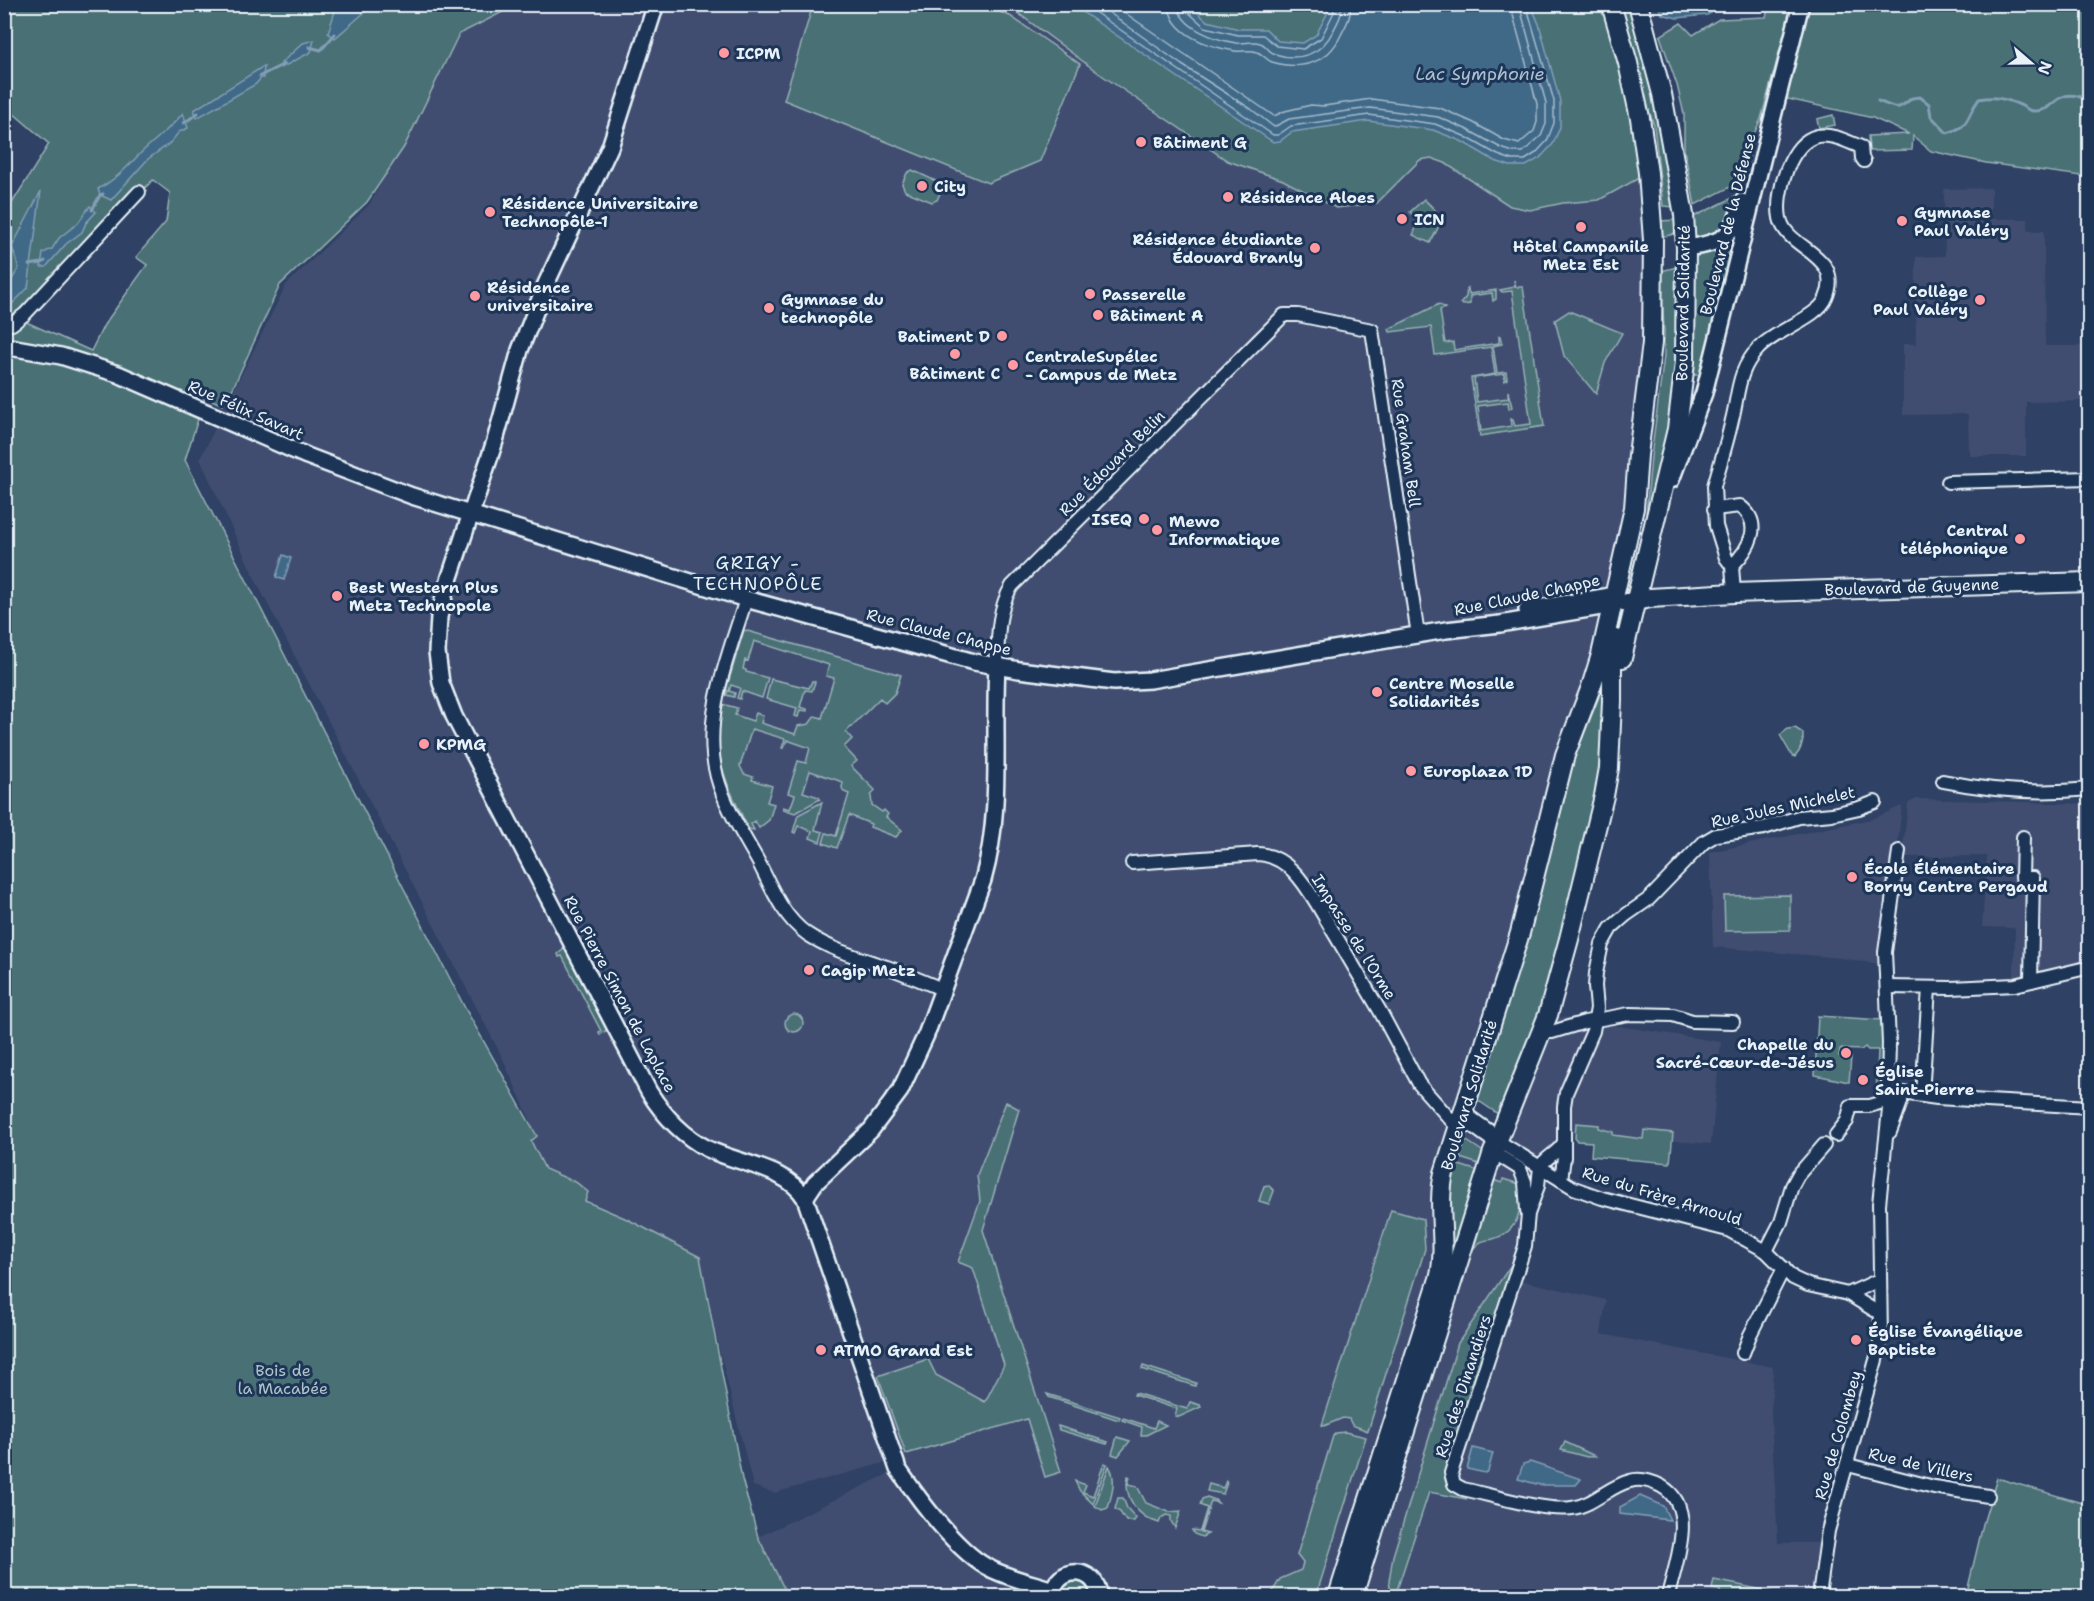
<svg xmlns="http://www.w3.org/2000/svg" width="2094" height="1601" viewBox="0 0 2094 1601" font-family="'Shantell Sans',sans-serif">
<rect width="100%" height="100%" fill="#2f4164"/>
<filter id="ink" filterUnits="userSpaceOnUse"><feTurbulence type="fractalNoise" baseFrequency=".0167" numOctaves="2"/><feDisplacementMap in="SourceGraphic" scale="12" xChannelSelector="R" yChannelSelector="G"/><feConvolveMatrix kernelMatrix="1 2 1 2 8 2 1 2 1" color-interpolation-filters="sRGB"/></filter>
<g filter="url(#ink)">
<g fill="#3f4e71">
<path d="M522 5H1611L1629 59 1653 309 1634 508 1457 1131 1495 1147 1548 1015 1721 1042 1711 1144 1563 1132 1562 1145 1543 1162 1515 1279 1606 1300 1601 1334 1773 1367 1771 1415 1778 1543H1825L1819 1596H788L758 1537 898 1469 895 1460 774 1493 753 1486 720 1352 700 1257 627 1219 585 1200 588 1192 577 1183 545 1169 530 1141 537 1135 502 1057 257 583 200 459 286 285 370 204 461 32Z"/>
<path d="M1991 188V219H2028V231H2044L2045 346H2089V401L2026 402V456H1969L1968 414 1903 415V344H1916V257L1945 256 1944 189Z"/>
<path d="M1917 799 2089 804V959L2014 977 2015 928 1982 927 1987 856 1902 857 1908 803Z"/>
<path d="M1902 806 1887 938 1880 964 1841 958 1713 947 1710 852 1872 819Z"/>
</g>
<g fill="#487074" stroke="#98b0b6" stroke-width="1.5" fill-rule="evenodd">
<path d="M5 5H517L459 34 404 147 367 202 280 285 233 388 223 405 205 397 185 460 465 1008 537 1136 531 1141 545 1169 577 1183 588 1192 585 1201 627 1219 700 1257 742 1479 758 1537 788 1596H5L4 216 49 144 5 106ZM153 180 170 193 166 222 136 257 147 265 104 325 91 351 24 321 125 208Z"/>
<path d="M813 5H982L1010 16 1080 64 1040 161 988 183 784 100Z"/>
<path d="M999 5H1611L1648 173 1599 200 1563 203 1530 210 1510 206 1445 163 1431 158 1420 160 1377 203 1336 208 1283 180 1228 161 1100 74 1019 14Z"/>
<path d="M1617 5H1632L1651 79 1676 207 1663 206 1654 125 1637 77Z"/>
<path d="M1769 5H1792L1761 119 1754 134 1744 180 1695 205 1684 149V114L1677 85 1660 36 1681 23 1693 35 1719 19 1766 17Z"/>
<path d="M1801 5H2089V177L1986 163 1931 151 1913 136 1912 150 1869 151 1868 136 1909 134 1873 118 1779 97Z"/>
<path d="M1833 115 1835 125 1819 128 1817 119Z"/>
<path d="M912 170 940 183 942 189 937 200 932 202 905 191 902 184 907 173Z"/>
<path d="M1741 194 1736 211 1715 237 1692 240 1689 219Z"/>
<path d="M1424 199C1445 220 1444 217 1430 243L1413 235C1418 225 1418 219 1410 212Z"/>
<path d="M1678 220C1678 233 1674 236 1661 236L1659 221Z"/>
<path d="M1738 228 1703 370 1700 375H1693L1690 373 1692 254Z"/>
<path d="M1677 267V370L1671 428 1649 518 1646 515 1651 457 1664 356V330L1661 271Z"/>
<path d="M1514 280 1516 287H1523L1544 426 1480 436 1471 378 1495 374 1491 347 1435 355 1431 327 1390 332 1389 329 1439 304 1445 308 1440 310 1445 343 1453 342 1454 350 1499 343V336H1500L1502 344 1493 346 1497 373 1506 372 1507 379 1505 381 1504 374 1474 378 1477 402 1508 398V391L1512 407 1509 409 1508 402 1478 406 1481 431 1512 426 1511 419 1513 420 1515 426 1531 424 1512 291 1502 292 1500 290 1515 287Z"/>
<path d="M1467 287 1469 294 1496 290V299L1493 301 1492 293 1470 296V304L1463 305 1461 303 1466 297Z"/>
<path d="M1569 311 1622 333 1605 363 1596 394 1564 356 1555 320Z"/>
<path d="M744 630 901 675 895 693 885 703 880 698 846 732 852 739 844 747 857 761 851 766 875 790 871 796 872 805 882 812 884 810 888 814 886 817 902 830 896 837 870 827 871 824 849 815 837 848 823 843 826 833 836 836 849 794 844 792 842 788 843 782 810 771 803 792 819 797 820 799 795 813 783 809V807L790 809 795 795 788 793 798 761 806 763 810 748 787 740 784 748H782L785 739 752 729 740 766 744 774 753 777 752 780 772 786 767 802 774 804 769 820 759 828 755 821 751 824 754 830 749 829C727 787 710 753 722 704L737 708 735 715 753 721 756 713 763 716 761 723 795 734 798 726 809 724 815 716 822 718 834 678 826 676 829 665 754 641 748 661 745 660 743 669 746 670V672L768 678 762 698 742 691 740 699 737 698 740 688 731 685 729 691 735 693 734 697 726 695 728 691 726 690Z"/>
<path d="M1607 655 1601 763 1590 830 1540 1010 1501 1116 1473 1097 1555 835 1575 756 1599 697 1600 680Z"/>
<path d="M771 679 809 688 812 681 815 682 812 691 805 690 800 707 807 709V711L800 710 798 717 795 716 797 708 766 699Z"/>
<path d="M1795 728 1803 733C1804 743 1801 750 1795 757L1792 756 1780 735 1788 729Z"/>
<path d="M822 802 815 830 823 832 820 842 810 838 812 831 798 826 795 833 793 832 798 815Z"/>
<path d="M1790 895V930L1725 931 1724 896Z"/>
<path d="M564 949 569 950 609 1028 600 1035 599 1032 601 1031 562 956 559 957 558 954Z"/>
<circle cx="794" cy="1023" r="9"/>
<path d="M1818 1016 1883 1020 1882 1097H1876L1878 1050H1868L1865 1047 1861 1050 1840 1049 1839 1056 1851 1057 1849 1082 1815 1075Z"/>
<path d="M1006 1102 1019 1109 983 1230 1061 1472 1045 1477 1027 1419 906 1454 878 1376 928 1359 936 1375 985 1402 1004 1365 973 1268 958 1262 980 1201 977 1175Z"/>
<path d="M1576 1123 1599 1125V1128L1613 1132V1135L1643 1139 1644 1130 1673 1133 1670 1163 1591 1156 1592 1142 1577 1141 1575 1138Z"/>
<path d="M1464 1139 1485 1153 1482 1165 1454 1156 1462 1140Z"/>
<path d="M1453 1163 1481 1172 1450 1267 1446 1194Z"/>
<path d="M1503 1179 1520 1184C1523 1207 1519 1232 1493 1239 1484 1241 1480 1240 1473 1249L1471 1248 1493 1180 1502 1183Z"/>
<path d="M1268 1185 1274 1191 1269 1204 1259 1201 1264 1186Z"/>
<path d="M1391 1210 1423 1219 1425 1249 1368 1431 1352 1425 1349 1419 1343 1418 1324 1426 1322 1425Z"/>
<path d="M1513 1262 1445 1472C1443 1488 1454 1491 1467 1499L1429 1492 1395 1596H1392L1389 1581 1393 1556 1458 1343Z"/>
<path d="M1143 1366 1196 1383 1195 1386 1142 1369Z"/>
<path d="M1135 1393 1187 1409 1190 1402 1200 1405 1201 1407 1179 1417 1175 1416 1177 1409 1134 1395Z"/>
<path d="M1047 1394 1120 1417 1119 1420 1049 1397Z"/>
<path d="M1123 1418 1154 1428 1157 1421 1166 1425 1146 1435H1141L1142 1427 1122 1420Z"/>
<path d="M1058 1426 1108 1442 1107 1444 1059 1430Z"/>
<path d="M1345 1432 1366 1437 1316 1596H1270L1280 1579 1301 1570 1303 1563 1297 1555 1333 1436 1336 1433Z"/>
<path d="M1117 1437 1130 1441 1118 1456 1112 1454Z"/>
<path d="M1565 1442 1595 1456 1587 1457 1561 1450Z"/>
<path d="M1104 1463 1107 1464 1093 1504 1080 1491 1075 1481 1086 1485 1083 1492 1093 1496Z"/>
<path d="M1109 1466C1117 1478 1112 1494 1108 1508L1102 1510 1095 1506Z"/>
<path d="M1128 1476 1130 1477 1128 1484 1137 1486 1146 1503 1169 1512 1181 1511 1175 1528 1171 1521V1516L1166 1515 1161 1518 1159 1523C1138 1517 1123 1498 1128 1476Z"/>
<path d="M1997 1478 2089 1505V1596H1966L1983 1524Z"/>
<path d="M1226 1481 1227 1483 1223 1494 1207 1491 1209 1484 1223 1488Z"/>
<path d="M1207 1497 1215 1500 1218 1503 1211 1501 1201 1532 1208 1534 1202 1537 1194 1534 1192 1530 1200 1531 1207 1508 1200 1505 1202 1499Z"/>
<path d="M1118 1498H1123L1127 1508 1136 1518 1134 1521H1126L1120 1512 1115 1509Z"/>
<path d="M1714 1580 1778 1593V1596H1734L1720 1594V1590L1712 1589Z"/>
<path d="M1074 1581C1084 1582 1089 1587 1090 1596H1061L1064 1587Z"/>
</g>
<g fill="#406988" stroke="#839fb5" stroke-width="1.5">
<path d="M337 5V4L373 5 335 38 328 33Z"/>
<path d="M1072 5H1189L1207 21 1239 29H1266L1278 41 1303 43 1316 35 1329 10 1326 5H1531L1539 24 1560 101V127L1553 144 1540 158 1526 166H1510L1495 161 1461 141 1433 130 1368 121 1292 132 1280 141 1273 142Z"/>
<path d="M1658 5H1710L1712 8 1711 13 1707 15 1677 18 1662 14Z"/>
<path d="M314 40 311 52 281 68V63L303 43Z"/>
<path d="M264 66 263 78H261L256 84 197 118 194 110Z"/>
<path d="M183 113 188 128 179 132 170 143 148 159 111 200 100 195 98 189C119 178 128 165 145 149 158 137 172 127 183 113Z"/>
<path d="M41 191 28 288 6 310 11 281 19 268 12 247Z"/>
<path d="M90 206 96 212 86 223 82 232 66 244 46 267H41L43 253 52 249 59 238 78 223Z"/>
<path d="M283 555 291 558 284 580 276 577Z"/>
<path d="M1473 1448 1493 1453 1488 1471 1485 1473 1467 1469Z"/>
<path d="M1530 1462 1581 1479 1576 1485H1540L1518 1479 1523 1464Z"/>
<path d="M1640 1496 1663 1506 1670 1520 1620 1514V1507Z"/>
</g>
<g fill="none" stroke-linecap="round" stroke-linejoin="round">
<g stroke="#a5bbcb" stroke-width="1.5">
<path d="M1083 4 1273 135H1278L1291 126 1369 115 1435 124 1464 136 1498 155 1512 160H1525L1536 153 1547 141 1554 123V101L1526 4"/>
<path d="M1097 4 1182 65 1251 109 1274 127 1289 119 1370 108 1438 117 1468 130 1501 148 1513 152H1523L1541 136 1546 124V103L1519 4"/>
<path d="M1112 4 1274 116 1285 111 1311 105 1324 106 1371 99 1440 108 1472 122 1504 140 1519 144 1534 131 1537 122V104L1510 4"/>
<path d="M1169 4C1170 35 1210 47 1235 51 1241 52 1251 49 1257 52 1263 54 1266 60 1272 62 1302 71 1328 63 1341 35 1346 25 1352 16 1350 4"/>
<path d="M1178 4C1179 28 1217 40 1236 43 1244 44 1253 40 1260 43 1266 44 1268 52 1275 54 1300 62 1322 54 1333 31 1338 22 1343 14 1341 4"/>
<path d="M1185 4 1187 11 1205 27 1238 35H1263L1277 46 1303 49 1321 38 1334 12 1333 4"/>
</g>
<g stroke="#839fb5" stroke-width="3">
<path d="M309 47 321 50 335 34"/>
<path d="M260 76 284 64"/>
<path d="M1878 101C1897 108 1896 112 1912 98L1920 97 1929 104 1931 116 1947 133C1971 127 1966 116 1979 99 1995 96 2006 99 2020 105 2025 107 2028 111 2033 111 2057 113 2055 83 2090 101"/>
<path d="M184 123 198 113"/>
<path d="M92 210 100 195 103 194"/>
<path d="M29 265 42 263 45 261"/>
</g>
<defs>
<g id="minor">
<path d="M4 324H12L25 314 139 192"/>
<path d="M1948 482 2090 478"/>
<path d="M1714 509 1740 506C1764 524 1749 549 1732 566"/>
<path d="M1734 593 1732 566 1726 558 1716 526 1714 486C1720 464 1727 443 1732 420 1739 393 1737 371 1758 349 1774 331 1819 317 1826 298 1845 254 1786 250 1780 218 1775 193 1790 143 1817 136 1832 133 1848 142 1861 147L1862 158 1864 161"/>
<path d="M746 599C729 655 701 718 717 777 725 807 744 836 759 863 772 889 783 917 807 934 831 950 860 958 887 967 906 974 924 982 942 989"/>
<path d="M997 666C998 640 997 609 1012 586L1284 315H1298L1372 330 1418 635"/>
<path d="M1943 781C1991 791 2041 794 2090 789"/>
<path d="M2023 837 2022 878H2033L2031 981"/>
<path d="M1132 863 1258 854C1287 856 1303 881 1317 904L1380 1011 1419 1084 1458 1128"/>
<path d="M1887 987 1951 988 2015 985 2090 967"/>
<path d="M1542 1032H1552L1585 1022 1629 1014 1673 1015 1692 1021 1733 1022"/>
<path d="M1922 1095 1929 988"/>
<path d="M1890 1100 1897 1094 1902 1093 1937 1098 2090 1107"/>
<path d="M1890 1132 1901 1102"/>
<path d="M1836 1135 1847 1121 1851 1106H1869L1890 1100 1901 1102"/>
<path d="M1498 1141 1574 1188 1602 1198 1728 1230 1766 1251 1793 1278 1808 1285 1848 1294 1874 1310 1880 1311"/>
<path d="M1493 1152 1520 1169 1525 1182 1527 1210"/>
<path d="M1540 1167 1538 1186 1528 1214 1525 1246 1451 1473 1454 1484 1463 1489C1492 1495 1544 1512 1572 1508 1594 1505 1609 1486 1630 1481 1640 1478 1651 1481 1661 1486 1699 1507 1675 1564 1668 1596"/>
<path d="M1540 1167C1545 1158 1556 1154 1562 1145"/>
<path d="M1561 1180 1564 1157V1106L1566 1093 1593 1031 1597 1008 1595 986 1596 973 1602 944 1611 928 1626 915 1649 899 1704 842 1716 835 1764 828 1799 817 1832 814 1859 808 1875 802"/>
<path d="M1766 1251 1781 1222 1792 1186 1798 1175 1824 1145"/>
<path d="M1848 1294 1879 1280"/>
<path d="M1743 1353 1750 1335 1784 1268"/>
<path d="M1848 1465 1934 1487 1988 1496"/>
<path d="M1819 1596 1828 1531 1876 1360 1881 1338 1879 1204 1890 1100 1888 1085 1889 1043 1885 952 1899 851"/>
</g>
<g id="tertiary">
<path d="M656 4 610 147 546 284 520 350 495 441 445 592 439 617 437 652 441 683 454 716 649 1092C664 1116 683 1136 708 1149 739 1164 787 1168 805 1198L898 1469C918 1498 956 1550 987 1567 1007 1578 1032 1583 1053 1590"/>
<path d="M1686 248C1721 243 1733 238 1742 202"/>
<path d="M4 346 61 356 118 374 307 456 412 496 746 599 974 662 1019 670 1114 682 1150 680 1446 630 1500 624 1613 605"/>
<path d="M1671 480 1704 393 1801 4"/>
<path d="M1527 610 1610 596"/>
<path d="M805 1198 815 1183 871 1130 900 1091 926 1035 983 880C1003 810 993 737 997 666"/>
<path d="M1052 1596C1055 1565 1097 1565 1099 1596"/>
</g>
<g id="secondary">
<path d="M1627 603 1650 598 1734 593 2090 582"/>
<path d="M1622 658 1677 429 1685 362 1686 248 1684 215 1662 94 1638 4"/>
<path d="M1462 1115 1498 1141"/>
<path d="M1338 1596 1439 1279C1448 1244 1436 1208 1444 1173L1520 933 1565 755 1591 687 1601 655 1634 508 1638 455 1652 343 1653 240 1648 173 1640 118 1628 63 1611 4"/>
<path d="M1353 1596 1493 1152 1548 1015 1569 939 1604 796 1609 768 1612 701V657L1615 639"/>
</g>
</defs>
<use href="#minor" stroke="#e8f1f8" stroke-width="16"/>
<use href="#tertiary" stroke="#e8f1f8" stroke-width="20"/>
<use href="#secondary" stroke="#e8f1f8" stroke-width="22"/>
<use href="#minor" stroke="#1d3557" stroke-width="12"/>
<use href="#tertiary" stroke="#1d3557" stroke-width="15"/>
<use href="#secondary" stroke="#1d3557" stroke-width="18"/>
</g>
</g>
<g fill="#ff9aa2" stroke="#1d3557" stroke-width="2">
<circle cx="724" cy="53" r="6"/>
<circle cx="1141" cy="142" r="6"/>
<circle cx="922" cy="186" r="6"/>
<circle cx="1228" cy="197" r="6"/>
<circle cx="490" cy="212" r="6"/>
<circle cx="1402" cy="219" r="6"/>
<circle cx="1902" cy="221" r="6"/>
<circle cx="1581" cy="227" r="6"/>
<circle cx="1315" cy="248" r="6"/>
<circle cx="1090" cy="294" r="6"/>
<circle cx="475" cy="296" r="6"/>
<circle cx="1980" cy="300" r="6"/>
<circle cx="769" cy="308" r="6"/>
<circle cx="1098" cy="315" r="6"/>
<circle cx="1002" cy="336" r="6"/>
<circle cx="955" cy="354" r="6"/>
<circle cx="1013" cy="365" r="6"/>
<circle cx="1144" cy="519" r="6"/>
<circle cx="1157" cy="530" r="6"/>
<circle cx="2020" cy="539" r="6"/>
<circle cx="337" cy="596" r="6"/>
<circle cx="1377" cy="692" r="6"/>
<circle cx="424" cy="744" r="6"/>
<circle cx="1411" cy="771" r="6"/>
<circle cx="1852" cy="877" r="6"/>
<circle cx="809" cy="970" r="6"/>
<circle cx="1846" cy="1053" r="6"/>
<circle cx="1863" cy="1080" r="6"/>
<circle cx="1856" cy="1340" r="6"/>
<circle cx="821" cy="1350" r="6"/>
</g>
<g text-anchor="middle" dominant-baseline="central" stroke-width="6" stroke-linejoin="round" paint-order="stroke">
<g font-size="16" font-weight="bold" fill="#e8f1f8" stroke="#1d3557" text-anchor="start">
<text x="736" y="53">ICPM</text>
<text x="1153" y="142">Bâtiment G</text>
<text x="934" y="186">City</text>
<text x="1240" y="197">Résidence Aloes</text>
<text x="502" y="203">Résidence Universitaire<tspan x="502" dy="18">Technopôle-1</tspan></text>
<text x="1914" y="212">Gymnase<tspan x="1914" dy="18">Paul Valéry</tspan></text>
<text x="1414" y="219">ICN</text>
<text x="1303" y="239" text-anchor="end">Résidence étudiante<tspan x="1303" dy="18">Édouard Branly</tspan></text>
<text x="1581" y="246" text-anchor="middle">Hôtel Campanile<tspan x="1581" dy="18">Metz Est</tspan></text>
<text x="487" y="287">Résidence<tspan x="487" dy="18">universitaire</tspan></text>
<text x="1968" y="291" text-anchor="end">Collège<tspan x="1968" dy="18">Paul Valéry</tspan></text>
<text x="1102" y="294">Passerelle</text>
<text x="781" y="299">Gymnase du<tspan x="781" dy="18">technopôle</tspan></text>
<text x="1110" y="315">Bâtiment A</text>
<text x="990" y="336" text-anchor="end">Batiment D</text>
<text x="1025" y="356">CentraleSupélec<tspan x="1025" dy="18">- Campus de Metz</tspan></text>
<text x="955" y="373" text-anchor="middle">Bâtiment C</text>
<text x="1132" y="519" text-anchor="end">ISEQ</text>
<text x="1169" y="521">Mewo<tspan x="1169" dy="18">Informatique</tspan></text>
<text x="2008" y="530" text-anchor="end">Central<tspan x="2008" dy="18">téléphonique</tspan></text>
<text x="349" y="587">Best Western Plus<tspan x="349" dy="18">Metz Technopole</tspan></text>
<text x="1389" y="683">Centre Moselle<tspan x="1389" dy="18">Solidarités</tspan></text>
<text x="436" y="744">KPMG</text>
<text x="1423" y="771">Europlaza 1D</text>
<text x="1864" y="868">École Élémentaire<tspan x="1864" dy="18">Borny Centre Pergaud</tspan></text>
<text x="821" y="970">Cagip Metz</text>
<text x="1834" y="1044" text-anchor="end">Chapelle du<tspan x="1834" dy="18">Sacré-Cœur-de-Jésus</tspan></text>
<text x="1875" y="1071">Église<tspan x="1875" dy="18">Saint-Pierre</tspan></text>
<text x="1868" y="1331">Église Évangélique<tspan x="1868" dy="18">Baptiste</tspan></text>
<text x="833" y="1350">ATMO Grand Est</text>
</g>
<g font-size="16" fill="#e8f1f8" stroke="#1d3557">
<text transform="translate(1728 224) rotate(-76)">Boulevard de la Défense</text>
<text transform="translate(1683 303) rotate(-89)">Boulevard Solidarité</text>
<text transform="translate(246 410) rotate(24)">Rue Félix Savart</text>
<text transform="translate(1406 443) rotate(82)">Rue Graham Bell</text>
<text transform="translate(1112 463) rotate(-45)">Rue Édouard Belin</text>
<text transform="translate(1912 587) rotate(-2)">Boulevard de Guyenne</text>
<text transform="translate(1527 595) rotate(-12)">Rue Claude Chappe</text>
<text transform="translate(939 632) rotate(14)">Rue Claude Chappe</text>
<text transform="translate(1783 807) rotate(-12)">Rue Jules Michelet</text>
<text transform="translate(1354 937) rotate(58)">Impasse de l'Orme</text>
<text transform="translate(620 994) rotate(62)">Rue Pierre Simon de Laplace</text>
<text transform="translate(1469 1095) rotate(-73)">Boulevard Solidarité</text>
<text transform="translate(1662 1196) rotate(17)">Rue du Frère Arnould</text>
<text transform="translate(1463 1386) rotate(-72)">Rue des Dinandiers</text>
<text transform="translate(1838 1435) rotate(-74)">Rue de Colombey</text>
<text transform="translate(1921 1465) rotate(13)">Rue de Villers</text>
</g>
<g font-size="16" fill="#b0c4ca" stroke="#1d3557">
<text x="283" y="1370">Bois de<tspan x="283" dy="18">la Macabée</tspan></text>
</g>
<g font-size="18" font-style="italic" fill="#adc1d1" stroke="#1d3557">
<text x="1480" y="74">Lac Symphonie</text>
</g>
<g font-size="18" letter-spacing="1.5" fill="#e8f1f8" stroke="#1d3557">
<text x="758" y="563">GRIGY -<tspan x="758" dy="21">TECHNOPÔLE</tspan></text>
</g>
</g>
<rect width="2094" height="1601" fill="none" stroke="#1d3557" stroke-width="24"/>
<rect x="12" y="12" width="2070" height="1577" fill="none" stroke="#e8f1f8" stroke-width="2" filter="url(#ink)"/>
<g transform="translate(2031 63) rotate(110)" stroke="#1d3557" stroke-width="4.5" paint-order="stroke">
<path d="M0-4.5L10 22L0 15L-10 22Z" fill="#e8f1f8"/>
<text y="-9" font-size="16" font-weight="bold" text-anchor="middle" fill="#e8f1f8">N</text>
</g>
</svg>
